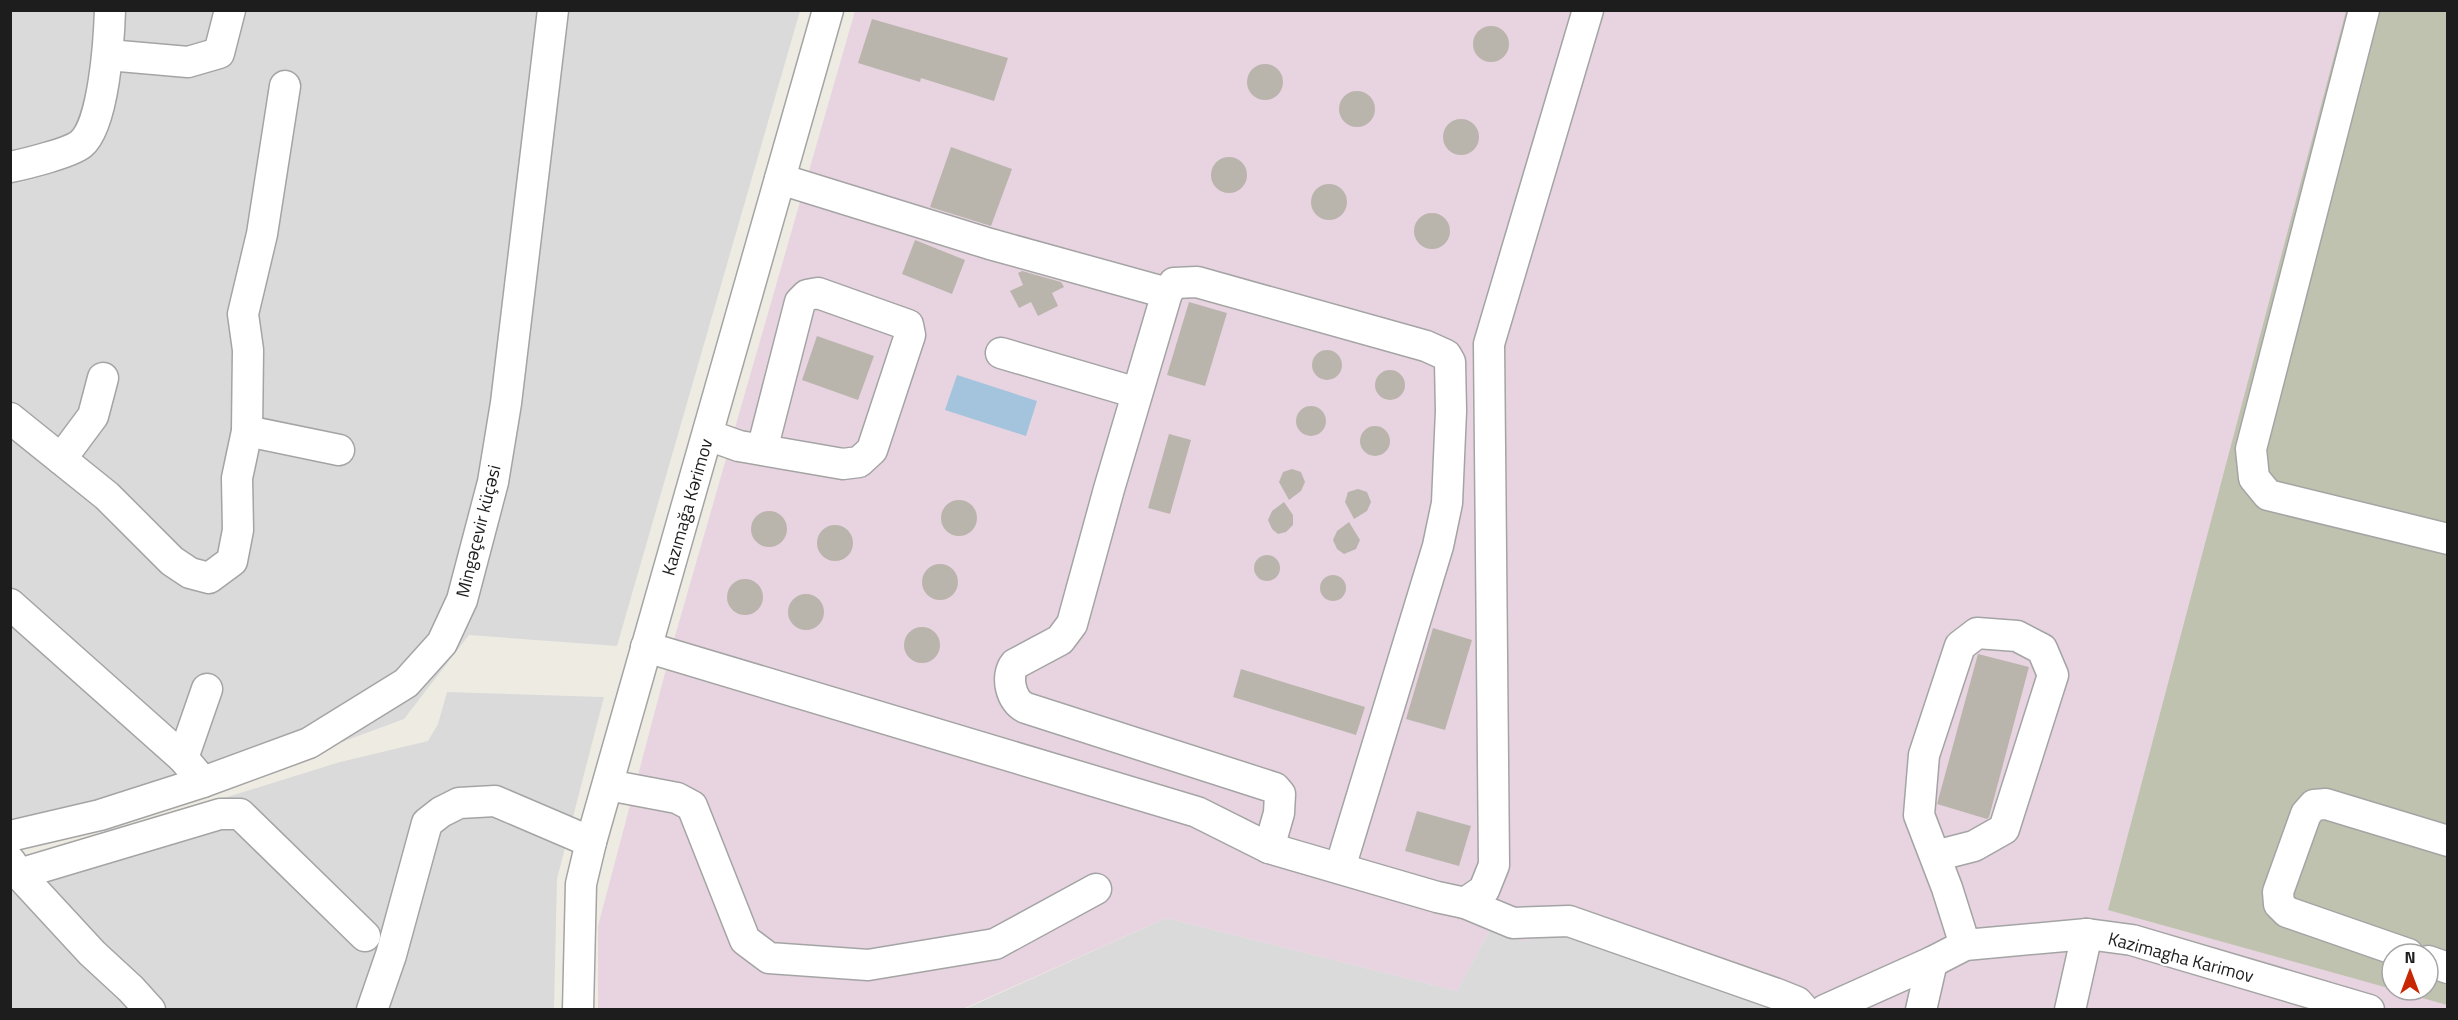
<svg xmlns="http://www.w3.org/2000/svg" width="2458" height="1020" viewBox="0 0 2458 1020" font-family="'Titillium Web',sans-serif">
<rect width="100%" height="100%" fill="#eeece2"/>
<g fill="#dbdada">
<path d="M10 11H800L617 646 469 635 404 719 245 778 11 847Z"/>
<path d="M447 692 604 697 557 879 554 1009 11 1010V864L340 762 428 741 438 724Z"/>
<path d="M1166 918 1457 991 1490 930 1566 933 1787 1010H963Z"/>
</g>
<path fill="#e7d4e0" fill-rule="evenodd" d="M855 11H2447V1009H1787L1566 933 1523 941 1490 930 1457 991 1166 918 963 1009 598 1010V926L673 643ZM2392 954H2428V990H2392Z"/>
<path fill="#bfc2ae" d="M2346 11H2447V1005L2394 990H2428V954H2392V989L2108 910Z"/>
<path fill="#a3c4dc" d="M957 375 1037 401 1026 436 945 410Z"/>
<g fill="#bab5ac">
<path d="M872 19 1008 58 994 101 921 78 920 82 858 63Z"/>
<circle cx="1491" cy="44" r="18"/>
<circle cx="1265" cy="82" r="18"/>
<circle cx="1357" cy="109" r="18"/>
<circle cx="1461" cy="137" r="18"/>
<path d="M951 147 1012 169 991 226 930 207Z"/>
<circle cx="1229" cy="175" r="18"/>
<circle cx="1329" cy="202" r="18"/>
<circle cx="1432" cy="231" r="18"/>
<path d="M915 240 965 260 952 294 902 274Z"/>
<path d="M1022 271 1061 282 1064 287 1052 293 1058 306 1038 316 1031 302 1019 308 1010 291 1023 285 1018 273Z"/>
<path d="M1189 302 1227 313 1205 386 1167 375Z"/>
<path d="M817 336 874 356 858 400 802 380Z"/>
<circle cx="1327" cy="365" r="15"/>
<circle cx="1390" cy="385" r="15"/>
<circle cx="1311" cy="421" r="15"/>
<circle cx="1375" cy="441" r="15"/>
<path d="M1169 434 1191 440 1170 514 1148 508Z"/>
<path d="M1292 469 1301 472 1305 482 1301 491 1289 500 1279 482 1283 472Z"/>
<path d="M1358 489 1367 492 1371 502 1367 511 1354 519 1345 502 1348 492Z"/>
<circle cx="959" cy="518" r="18"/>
<path d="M1284 502 1293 515V525L1286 532 1278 534 1272 529 1268 520 1272 511Z"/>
<circle cx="769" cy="529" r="18"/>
<path d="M1349 522 1360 540 1356 549 1344 554 1337 549 1333 540 1337 531Z"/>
<circle cx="835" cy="543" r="18"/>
<circle cx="1267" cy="568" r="13"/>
<circle cx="940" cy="582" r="18"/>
<circle cx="1333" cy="588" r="13"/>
<circle cx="745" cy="597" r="18"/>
<circle cx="806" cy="612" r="18"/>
<circle cx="922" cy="645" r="18"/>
<path d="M1433 628 1472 640 1445 730 1406 719Z"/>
<path d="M1978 654 2029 667 1989 817 1987 819 1937 804Z"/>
<path d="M1241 669 1365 707 1356 735 1233 697Z"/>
<path d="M1417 811 1471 826 1459 866 1405 851Z"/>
</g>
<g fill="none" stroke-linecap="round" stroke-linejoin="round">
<defs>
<g id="minor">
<path d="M2364 10 2251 449 2254 478 2268 495 2448 539"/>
<path d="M108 55 188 62 219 53 230 10"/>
<path d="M10 167C25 164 70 153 81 144 104 125 109 40 110 10"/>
<path d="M780 179 990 244 1167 293"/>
<path d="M1001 353 1137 393"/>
<path d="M10 418 107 496 172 561 190 573 209 578 232 561 238 530 237 478 247 431 248 350 243 314 262 234 285 86"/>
<path d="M247 431 339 450"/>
<path d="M708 435 739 446 843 464 859 462 872 450 910 335 908 325 818 293 807 295 800 302 762 450"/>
<path d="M61 459 93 416 103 378"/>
<path d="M10 604 183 758 203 782"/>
<path d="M646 647 1197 812 1269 848 1437 897 1465 903 1484 890 1494 865 1489 344 1588 10"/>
<path d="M183 758 207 689"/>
<path d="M608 785 677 798 692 806 745 940 769 958 868 965 995 944 1096 889"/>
<path d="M10 836 100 815 203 782 309 743 406 683 442 643 462 600 493 482 506 403 553 10"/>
<path d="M1269 848 1279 813 1280 794 1275 788 1026 708C1011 702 1005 676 1015 664L1060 640 1072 624 1109 489 1167 293 1174 283 1197 282 1426 346 1446 355 1450 362 1451 411 1447 503 1438 546 1340 868"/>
<path d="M1935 856 1974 846 2004 829 2053 675 2042 649 2017 636 1977 633 1960 646 1924 755 1919 815 1947 888 1965 945"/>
<path d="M10 861 19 874 92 953 131 989 150 1010"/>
<path d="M19 874 220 814H240L365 936"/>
<path d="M1465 903 1513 923 1569 921 1777 994 1797 1002 1804 1010"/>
<path d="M2408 954 2287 912 2279 904 2278 892 2306 814 2314 805 2326 804 2448 841"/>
<path d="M2428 961 2448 968"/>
<path d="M372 1010 391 955 427 823 441 812 459 803 495 801 591 842"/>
<path d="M578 1010 581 884 591 842 828 10"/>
<path d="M1825 1010 1932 962 1965 945 2087 934 2132 940 2369 1010"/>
<path d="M1921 1010 1932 962"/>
<path d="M2070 1010 2087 934"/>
</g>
</defs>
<use href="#minor" stroke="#a4a4a4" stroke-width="33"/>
<use href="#minor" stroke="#fff" stroke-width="30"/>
</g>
<g text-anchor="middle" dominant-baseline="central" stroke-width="4.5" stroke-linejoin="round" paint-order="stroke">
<g font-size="18" fill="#1d1d1d" stroke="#fff">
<text transform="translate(687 507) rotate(-74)">Kazımağa Kərimov</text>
<text transform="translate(478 531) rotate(-76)">Mingəçevir küçəsi</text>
<text transform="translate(2181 957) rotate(15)">Kazimagha Karimov</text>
</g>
</g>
<rect width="2458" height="1020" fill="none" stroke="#1d1d1d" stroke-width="24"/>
<g transform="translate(2410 972)"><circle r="28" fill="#ffffff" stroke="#a5a5a5" stroke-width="1.5"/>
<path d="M0-4.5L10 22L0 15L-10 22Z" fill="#c72702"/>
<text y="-9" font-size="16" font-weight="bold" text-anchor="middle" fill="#1d1d1d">N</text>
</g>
</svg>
